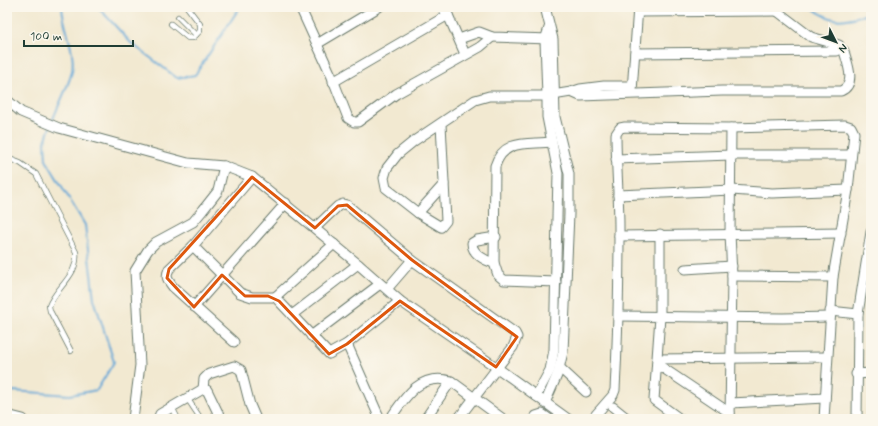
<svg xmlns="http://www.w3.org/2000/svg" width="878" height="426" viewBox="0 0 878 426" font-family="Mynerve,sans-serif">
<rect width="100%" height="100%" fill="#fbf7ec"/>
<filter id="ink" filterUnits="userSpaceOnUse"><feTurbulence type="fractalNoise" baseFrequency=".025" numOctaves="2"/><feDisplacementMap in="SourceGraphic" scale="8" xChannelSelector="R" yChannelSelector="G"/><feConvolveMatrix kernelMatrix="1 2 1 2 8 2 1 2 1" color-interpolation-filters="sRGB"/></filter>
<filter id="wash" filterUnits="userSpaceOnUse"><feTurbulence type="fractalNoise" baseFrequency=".012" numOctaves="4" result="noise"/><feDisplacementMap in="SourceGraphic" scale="16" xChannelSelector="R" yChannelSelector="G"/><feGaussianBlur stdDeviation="0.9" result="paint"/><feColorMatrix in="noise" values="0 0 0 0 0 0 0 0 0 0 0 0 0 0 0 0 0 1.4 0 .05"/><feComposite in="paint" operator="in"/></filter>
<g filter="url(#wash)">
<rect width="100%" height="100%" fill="#f2e9d1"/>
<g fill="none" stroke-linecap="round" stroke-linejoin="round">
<g stroke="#61a7d7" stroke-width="2">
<path d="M98 7 131 43 177 78 195 75 240 7"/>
<path d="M811 7C834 25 845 21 871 13"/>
<path d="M52 122C57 107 69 86 72 71 76 52 63 26 62 7"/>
<path d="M7 393 12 391 70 395 97 390 114 362 94 299 85 225 46 160 45 142 50 127"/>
</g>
</g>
</g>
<g filter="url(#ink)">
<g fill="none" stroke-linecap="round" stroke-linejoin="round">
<defs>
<g id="lane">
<path d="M603 7H623"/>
<path d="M178 17 196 35"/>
<path d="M171 24 188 38H193L200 31V24L187 7"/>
<path d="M7 158 20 163 36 174 76 252C79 275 57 286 49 306L50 311 71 351"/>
<path d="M187 398 201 419"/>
<path d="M172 407 178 419"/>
</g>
<g id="street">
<path d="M300 7 332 77 348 118 354 122H358L396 94 480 47 492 37"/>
<path d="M442 7 448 15 465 54"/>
<path d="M773 8 811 37 839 45"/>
<path d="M637 12 777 11"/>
<path d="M459 39 479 32 492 37 550 39"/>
<path d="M317 44 379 7"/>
<path d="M635 53 837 51"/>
<path d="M333 82 448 15"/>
<path d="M632 91 638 7"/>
<path d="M571 92 580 96 722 91H841C857 84 847 63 844 51"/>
<path d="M7 100 21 112 59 128 188 163 224 166 252 177 358 264 400 301 496 367 568 419"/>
<path d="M441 124 446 221 441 227 418 213 386 188 384 178 387 168 398 154 414 141 475 100 489 96H547L571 92 580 89 604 86H632"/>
<path d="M552 142C528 145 504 138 495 166L494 263 498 275 504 280 556 282"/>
<path d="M616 159 731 155H850"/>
<path d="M618 195 732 190 772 193 848 190"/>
<path d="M418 213 444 184"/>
<path d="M315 228 338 206 343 204 347 205 412 260 515 333 517 337 513 347 458 419"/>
<path d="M660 234V317L654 400 680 419"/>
<path d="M619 236 841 233"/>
<path d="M193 246 240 293 252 297H275L329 354 347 344 400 301"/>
<path d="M494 263C486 261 472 254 472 243L477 240 496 237"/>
<path d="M685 269 732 266"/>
<path d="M732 276 833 277"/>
<path d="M387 289 412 260"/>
<path d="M275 297 334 244"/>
<path d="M194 307 286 203"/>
<path d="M830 311 858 314"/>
<path d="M292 315 358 264"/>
<path d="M619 316 783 318 830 317"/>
<path d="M311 336 380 284"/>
<path d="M234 342 173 287C168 280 165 278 169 269L193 246 252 177"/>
<path d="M347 344 380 419"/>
<path d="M657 359 827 357"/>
<path d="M657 364 730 413"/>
<path d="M559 367 586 392"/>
<path d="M856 374 871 373"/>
<path d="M203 389 204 379 209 374 234 366 241 370 250 405 256 419"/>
<path d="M536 396 550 370 554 350 558 173 547 117V96L545 40 549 28"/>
<path d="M545 403 558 373 563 352 569 214V174L555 117 553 39 545 7"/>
<path d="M731 403 825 398"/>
<path d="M613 407 628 419"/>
<path d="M7 415 23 419"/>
<path d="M133 419 140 365 135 271 148 250 156 242 193 222 203 210 218 191 224 166"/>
<path d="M158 419 160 414 203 389 207 390 221 419"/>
<path d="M390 419C405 397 420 372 451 381"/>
<path d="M425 419 451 381 503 419"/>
<path d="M534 419 536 416 542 414 549 419"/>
<path d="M592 419 613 395 615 390C618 336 619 283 619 228 619 197 616 165 616 134L620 128 625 127 731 128 845 125 851 127 854 133 848 190 833 277 824 419"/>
<path d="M730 419 732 276 730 233 731 128"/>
<path d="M857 419 858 314 871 232"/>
</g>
</defs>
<use href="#lane" stroke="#69796b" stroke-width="6"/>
<use href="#street" stroke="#69796b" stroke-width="11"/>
<use href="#lane" stroke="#fff" stroke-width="4.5"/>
<use href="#street" stroke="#fff" stroke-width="9"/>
</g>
</g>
<path fill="none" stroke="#de580e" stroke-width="3" stroke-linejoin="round" d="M252 177 315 228 338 206 347 205 412 260 517 337 496 367 400 301 347 344 329 354 279 301 268 296H245L222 275 194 307 167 278 169 269Z"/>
<rect width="878" height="426" fill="none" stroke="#fbf7ec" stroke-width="24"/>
<g transform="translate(836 42) rotate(132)" stroke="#fbf7ec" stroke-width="3" paint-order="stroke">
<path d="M0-3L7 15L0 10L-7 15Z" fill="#1f3d34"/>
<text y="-6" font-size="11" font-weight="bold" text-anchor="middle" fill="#1f3d34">N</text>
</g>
<path d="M24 40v6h109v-6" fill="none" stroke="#1f3d34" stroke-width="2"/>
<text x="30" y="40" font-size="12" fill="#1f3d34" stroke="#fbf7ec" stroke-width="3" paint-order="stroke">100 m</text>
</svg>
